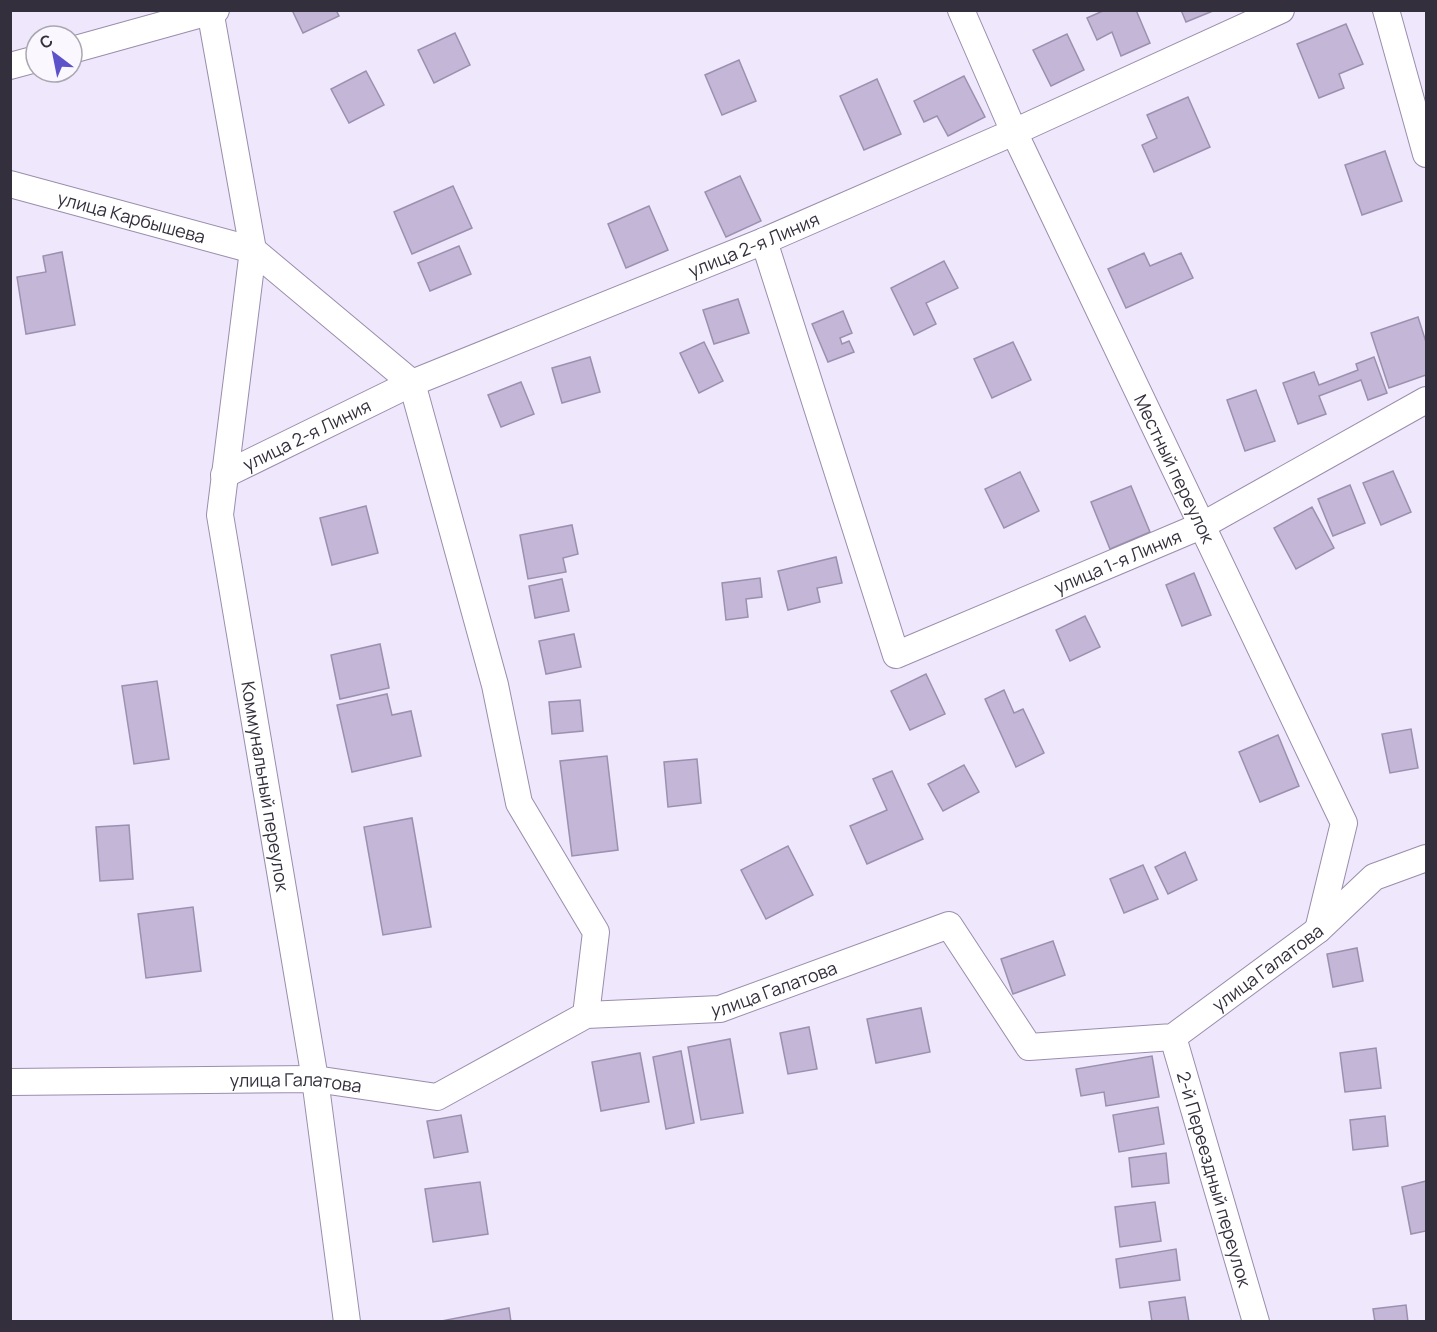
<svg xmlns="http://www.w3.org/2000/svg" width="1437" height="1332" viewBox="0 0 1437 1332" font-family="Manrope,sans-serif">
<rect width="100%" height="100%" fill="#efe7fc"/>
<g fill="#c3b6d7" stroke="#9c90af" stroke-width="1.5">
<path d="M292 10H336L339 16 303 33Z"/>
<path d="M1105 10H1136L1150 43 1121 56 1112 32 1097 40 1087 18Z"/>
<path d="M1181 10H1213V11L1186 22Z"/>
<path d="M1346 24 1363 64 1339 74 1344 88 1319 98 1297 44Z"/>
<path d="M455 33 470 65 434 83 418 50Z"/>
<path d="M1067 34 1084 70 1051 86 1033 50Z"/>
<path d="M739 60 756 101 722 115 705 75Z"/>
<path d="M366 71 384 105 349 123 331 89Z"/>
<path d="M964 76 985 117 948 136 937 116 924 122 914 101Z"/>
<path d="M877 79 901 134 864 150 840 96Z"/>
<path d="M1188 97 1210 147 1154 172 1142 145 1157 138 1147 115Z"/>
<path d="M1385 151 1402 201 1362 215 1345 165Z"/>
<path d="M740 176 761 221 726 237 705 192Z"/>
<path d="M453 186 472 228 412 254 394 212Z"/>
<path d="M649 206 668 250 626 268 608 224Z"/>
<path d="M459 246 471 274 430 291 418 263Z"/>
<path d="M62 252 75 325 26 334 17 277 46 272 43 256Z"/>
<path d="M1144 253 1150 266 1181 253 1193 278 1126 308 1108 269Z"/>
<path d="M944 261 958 288 926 303 936 324 914 335 891 288Z"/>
<path d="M738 299 749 333 714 344 703 310Z"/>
<path d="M843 311 852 333 840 338 842 344 849 341 854 352 828 362 812 324Z"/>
<path d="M1418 317 1426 342V375L1389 388 1371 333Z"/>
<path d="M704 342 723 381 699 393 680 353Z"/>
<path d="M1013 342 1031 380 992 398 974 359Z"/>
<path d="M590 357 600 392 562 403 552 368Z"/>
<path d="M1374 357 1387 393 1368 400 1361 380 1319 396 1326 414 1298 424 1283 383 1314 372 1319 385 1358 370 1356 364Z"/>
<path d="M521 382 534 414 501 427 488 395Z"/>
<path d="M1256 390 1275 441 1245 451 1227 400Z"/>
<path d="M1393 471 1411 512 1381 525 1363 483Z"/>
<path d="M1020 472 1039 511 1004 528 985 489Z"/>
<path d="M1350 485 1365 523 1333 536 1318 499Z"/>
<path d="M1131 486 1150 532 1110 549 1091 502Z"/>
<path d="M366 506 378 553 332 565 320 518Z"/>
<path d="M1312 507 1334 548 1296 569 1274 528Z"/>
<path d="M572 525 578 554 563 558 566 572 528 579 520 535Z"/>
<path d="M836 557 842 583 817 588 820 602 788 610 778 571Z"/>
<path d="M1194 573 1211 615 1182 626 1166 585Z"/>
<path d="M760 578 762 597 746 599 748 617 726 620 722 583Z"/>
<path d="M562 579 569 611 535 618 529 586Z"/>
<path d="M1085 616 1100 647 1070 661 1056 630Z"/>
<path d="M574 634 581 667 546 674 539 641Z"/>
<path d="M380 644 389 688 340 699 331 655Z"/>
<path d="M926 674 945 714 910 730 891 691Z"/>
<path d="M157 681 169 759 134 764 122 686Z"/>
<path d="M1004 690 1014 713 1023 709 1044 753 1016 767 985 699Z"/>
<path d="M387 694 392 715 411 711 421 756 352 772 337 705Z"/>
<path d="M580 700 583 731 552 734 549 702Z"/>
<path d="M1411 729 1418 768 1390 773 1382 734Z"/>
<path d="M1278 735 1299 786 1260 802 1239 752Z"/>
<path d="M607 756 618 850 572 856 560 761Z"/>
<path d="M697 759 701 803 668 807 664 762Z"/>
<path d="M964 765 979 792 943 811 928 784Z"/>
<path d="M892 771 923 839 867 864 850 826 887 810 873 779Z"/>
<path d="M412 818 431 927 383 935 364 827Z"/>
<path d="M129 825 133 879 100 881 96 827Z"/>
<path d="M788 846 813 895 766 919 741 870Z"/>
<path d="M1185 852 1197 880 1168 894 1155 867Z"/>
<path d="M1143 865 1158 899 1124 913 1110 879Z"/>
<path d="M193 907 201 971 146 978 138 914Z"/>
<path d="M1053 941 1065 975 1013 994 1001 959Z"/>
<path d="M1357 948 1363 981 1333 987 1327 954Z"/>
<path d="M921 1008 930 1052 876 1063 867 1019Z"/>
<path d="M809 1027 817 1069 788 1074 780 1033Z"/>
<path d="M730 1039 743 1113 701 1120 688 1047Z"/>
<path d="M1376 1048 1381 1088 1345 1092 1340 1053Z"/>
<path d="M681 1051 694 1123 666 1129 653 1057Z"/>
<path d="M640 1053 649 1102 601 1111 592 1062Z"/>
<path d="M1152 1056 1159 1097 1106 1106 1104 1092 1081 1096 1076 1069Z"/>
<path d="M1158 1107 1164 1144 1119 1152 1113 1115Z"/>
<path d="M461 1115 468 1152 434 1158 427 1121Z"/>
<path d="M1385 1116 1388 1146 1353 1150 1350 1120Z"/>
<path d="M1166 1153 1169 1183 1132 1187 1129 1158Z"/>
<path d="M1426 1181V1231L1411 1234 1402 1187Z"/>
<path d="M480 1182 488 1234 433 1242 425 1189Z"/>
<path d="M1155 1202 1161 1241 1120 1247 1115 1207Z"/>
<path d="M1176 1249 1180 1280 1120 1288 1116 1259Z"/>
<path d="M1185 1297 1189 1322H1152L1149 1302Z"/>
<path d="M1406 1305 1408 1322H1375L1373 1309Z"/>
<path d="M509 1308 511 1322H441V1321Z"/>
</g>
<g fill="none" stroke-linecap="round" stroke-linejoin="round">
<defs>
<g id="street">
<path id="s1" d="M210 10 253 250 220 515 315 1079 347 1322"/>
<path id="s2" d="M961 10 1014 132 1344 823 1318 930"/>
<path d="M1386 10 1426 154"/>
<path d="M72 50 216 10"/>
<path d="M10 66 36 59"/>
<path id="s3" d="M10 184 253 250 412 383 495 685 519 803 596 932 586 1015"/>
<path id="s4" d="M764 241 896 655 1203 525 1426 400"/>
<path id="s5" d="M224 475 412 383 764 241 1014 132 1281 10"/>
<path id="s6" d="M1173 1037 1256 1322"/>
<path id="s7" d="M10 1082 315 1079 437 1097 586 1015 720 1009 949 925 1029 1047 1173 1037 1318 930 1374 877 1426 858"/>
</g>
</defs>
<use href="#street" stroke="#9a8dac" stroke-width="28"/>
<use href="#street" stroke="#fff" stroke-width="26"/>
</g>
<g text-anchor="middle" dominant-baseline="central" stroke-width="6" stroke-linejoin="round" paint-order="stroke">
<g font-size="18" fill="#342f3c" stroke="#faf7fe">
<text stroke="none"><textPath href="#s3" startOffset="126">улица Карбышева</textPath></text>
<text stroke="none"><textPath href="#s5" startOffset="578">улица 2-я Линия</textPath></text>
<text stroke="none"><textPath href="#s5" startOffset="92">улица 2-я Линия</textPath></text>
<text stroke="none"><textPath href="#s2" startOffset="506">Местный переулок</textPath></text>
<text stroke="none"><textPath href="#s4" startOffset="675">улица 1-я Линия</textPath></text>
<text stroke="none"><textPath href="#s1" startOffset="786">Коммунальный переулок</textPath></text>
<text stroke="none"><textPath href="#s7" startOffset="1384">улица Галатова</textPath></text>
<text stroke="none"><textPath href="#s7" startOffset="790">улица Галатова</textPath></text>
<text stroke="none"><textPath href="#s7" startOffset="286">улица Галатова</textPath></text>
<text stroke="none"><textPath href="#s6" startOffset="148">2-й Переездный переулок</textPath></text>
</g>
</g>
<rect width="1437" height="1332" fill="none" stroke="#342f3c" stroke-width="24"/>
<g transform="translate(54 54) rotate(328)"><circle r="28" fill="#faf7fe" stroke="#aba7b0" stroke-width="1.5"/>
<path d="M0-4.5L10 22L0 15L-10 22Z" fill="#5c53cb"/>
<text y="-9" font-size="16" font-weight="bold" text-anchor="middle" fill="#342f3c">С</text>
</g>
</svg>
